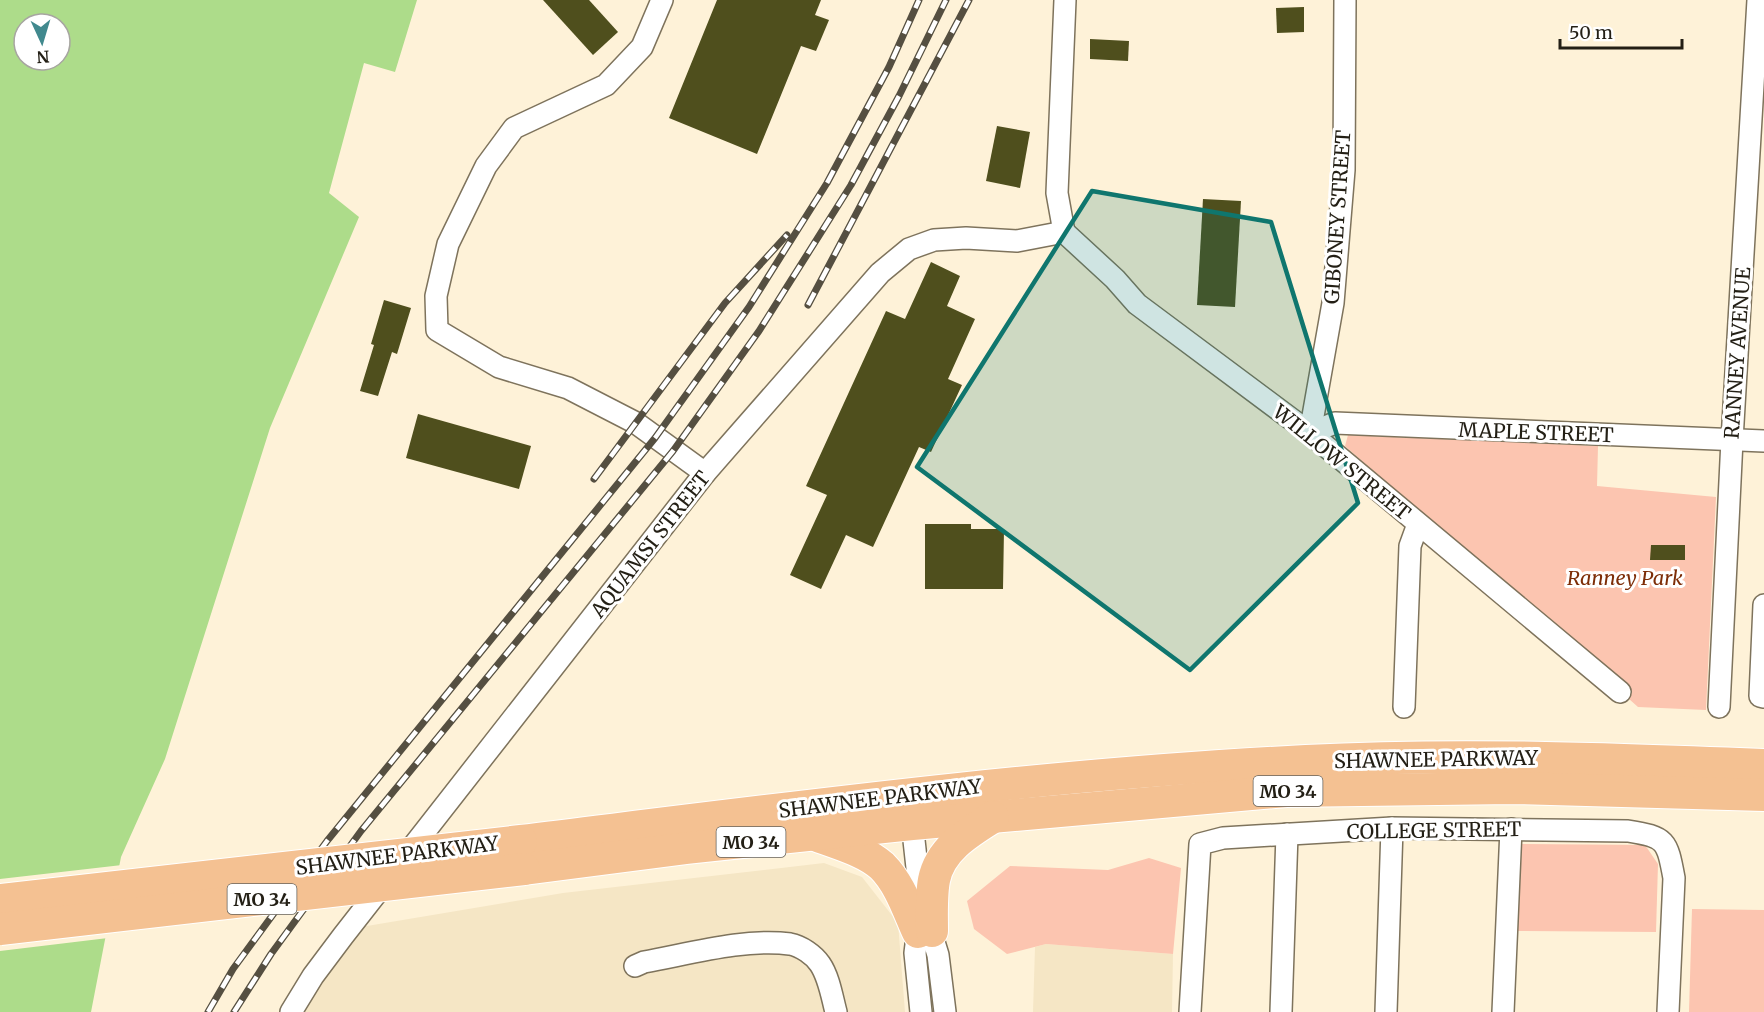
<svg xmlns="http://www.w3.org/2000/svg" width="1764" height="1012" viewBox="0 0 1764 1012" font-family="Merriweather,serif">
<rect width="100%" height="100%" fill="#fef2d8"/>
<g fill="#f5e6c5">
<path d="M824 863 862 877 898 923 905 1012H300L361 927 563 893Z"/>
<path d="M1046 944 1173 954 1172 1012H1033L1035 947Z"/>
</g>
<g fill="#fcc5b0">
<path d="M1348 435 1598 446 1597 486 1716 497 1706 710 1638 707 1345 446Z"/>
<path d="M1515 844 1645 845 1658 864 1656 932 1513 931Z"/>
<path d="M1149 858 1181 868 1173 954 1046 944 1007 954 974 929 967 901 1010 866 1108 870Z"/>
<path d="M1692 909 1764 910V1012H1689Z"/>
</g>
<path fill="#addc8a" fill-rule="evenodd" d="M0 0H417L395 72 364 63 329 193 359 217 270 428 165 759 121 857 91 1012H0ZM24 24H60V60H24Z"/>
<path fill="#fef2d8" d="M122 865 108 938 0 951V879Z"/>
<g fill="#4f4f1d">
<path d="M543 0H589L618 32 593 55Z"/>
<path d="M717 0H821L815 15 829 20 816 51 801 46 757 154 669 118Z"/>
<path d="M1304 7V32L1277 33 1276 8Z"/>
<path d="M1090 39 1129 41 1128 61 1090 59Z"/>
<path d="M997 126 1030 132 1020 188 986 181Z"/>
<path d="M1203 199 1241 201 1235 307 1197 305Z"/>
<path d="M931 262 960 276 947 306 975 319 948 379 962 385 931 452 919 447 873 547 846 535 821 589 790 575 827 495 806 486 886 311 905 319Z"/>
<path d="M384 300 411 308 397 354 392 352 378 396 360 391 374 345 371 344Z"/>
<path d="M418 414 531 446 519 489 406 458Z"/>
<path d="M925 524H971V529H1004L1003 589H925Z"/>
<path d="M1651 545H1685V560H1650Z"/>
</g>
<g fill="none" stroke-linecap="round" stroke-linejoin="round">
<defs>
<g id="minor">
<path d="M662 0 642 47 606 85 514 128 486 166 448 244 436 296 437 330 499 367 568 388 636 423 705 473"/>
<path d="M1064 232 1115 279 1137 304 1310 433 1620 692"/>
<path d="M1310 433 1335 423 1764 441"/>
<path d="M1310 433 1333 303 1344 170 1345 0"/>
<path d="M1764 605 1760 696 1764 697"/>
<path d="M1404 707 1410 546 1418 524"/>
<path d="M1719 707 1732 440 1758 0"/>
<path d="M911 813 921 904 915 953 921 1012"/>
<path d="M927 919 938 955 945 1012"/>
<path d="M635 966 644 962C689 954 745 938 790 944 801 946 814 955 820 964 829 977 832 997 836 1012"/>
<path d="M291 1012 313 976 343 936 705 473 880 273 909 249 934 240 966 238 1017 241 1064 232 1057 193 1065 0"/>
<path d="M1190 1012 1200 844 1223 838 1392 828 1628 831C1666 837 1667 840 1674 878L1668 1012"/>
<path d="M1281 1012 1287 834"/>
<path d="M1386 1012 1392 828"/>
<path d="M1503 1012 1511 829"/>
</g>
<g id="highway">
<path d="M818 836C839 844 865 851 882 866 900 884 908 910 918 932"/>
<path d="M521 841C782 809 1043 774 1306 761 1459 753 1612 759 1764 765"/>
<path d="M524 869 687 848 912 824 1286 791 1513 788 1764 795"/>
<path d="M932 931C932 915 931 896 934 880 940 849 969 832 993 817"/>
</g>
</defs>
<use href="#minor" stroke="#7e735c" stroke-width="24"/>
<use href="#highway" stroke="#fff" stroke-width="34"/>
<use href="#minor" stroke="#fff" stroke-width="21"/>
<use href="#highway" stroke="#f4c192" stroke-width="32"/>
<defs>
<g id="rail">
<path d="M808 305 969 0"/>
<path d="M594 479 725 303 787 235"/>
<path d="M208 1012 233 969 327 841 655 438 749 307 827 183 889 67 919 0"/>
<path d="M234 1012 271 954 361 831 673 451 759 331 851 185 899 96 946 0"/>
</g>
</defs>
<use href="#rail" stroke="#554f41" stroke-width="7"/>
<use href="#rail" stroke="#fff" stroke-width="4.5" stroke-dasharray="14" stroke-linecap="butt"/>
<defs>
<g id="highway-bridge">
<path d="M0 900 521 841"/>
<path d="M0 929 524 869"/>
</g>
</defs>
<use href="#highway-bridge" stroke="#fff" stroke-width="34" stroke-linecap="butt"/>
<use href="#highway-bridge" stroke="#f4c192" stroke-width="32"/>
</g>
<path fill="#0f766e" fill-opacity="0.2" stroke="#0f766e" stroke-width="4.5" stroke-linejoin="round" d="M1092 191 1271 222 1358 503 1190 670 917 467Z"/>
<g text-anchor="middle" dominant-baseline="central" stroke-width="6" stroke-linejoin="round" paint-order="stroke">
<g fill="#fff" stroke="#65625b" stroke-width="1.5">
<rect x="1253.5" y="776" width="69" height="30" rx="4.5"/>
<rect x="716.5" y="827" width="69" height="30" rx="4.5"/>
<rect x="227.5" y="884" width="69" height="30" rx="4.5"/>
</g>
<g font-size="18" font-weight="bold" fill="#231f15">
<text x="1288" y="791">MO 34</text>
<text x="751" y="842">MO 34</text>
<text x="262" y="899">MO 34</text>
</g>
<g font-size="20" fill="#231f15" stroke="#fff">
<text transform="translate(1337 217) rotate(-86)">GIBONEY STREET</text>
<text transform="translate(1737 353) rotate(-86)">RANNEY AVENUE</text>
<text transform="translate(1536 432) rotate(2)">MAPLE STREET</text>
<text transform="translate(1342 462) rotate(39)">WILLOW STREET</text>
<text transform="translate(650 544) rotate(-52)">AQUAMSI STREET</text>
<text transform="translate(1436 759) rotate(-1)">SHAWNEE PARKWAY</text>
<text transform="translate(880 798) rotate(-7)">SHAWNEE PARKWAY</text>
<text transform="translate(1434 830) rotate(-1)">COLLEGE STREET</text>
<text transform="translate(397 855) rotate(-7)">SHAWNEE PARKWAY</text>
</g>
<g font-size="20" font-style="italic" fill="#7d2d07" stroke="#fff">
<text x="1625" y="577">Ranney Park</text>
</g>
</g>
<g transform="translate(42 42) rotate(176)"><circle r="28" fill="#ffffff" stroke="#a7a5a1" stroke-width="1.5"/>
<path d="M0-4.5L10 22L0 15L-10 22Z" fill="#41898e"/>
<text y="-9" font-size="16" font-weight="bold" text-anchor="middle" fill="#231f15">N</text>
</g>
<path d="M1560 39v9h122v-9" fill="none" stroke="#231f15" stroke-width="3"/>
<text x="1569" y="39" font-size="18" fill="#231f15" stroke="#ffffff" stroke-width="4.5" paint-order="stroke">50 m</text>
</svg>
